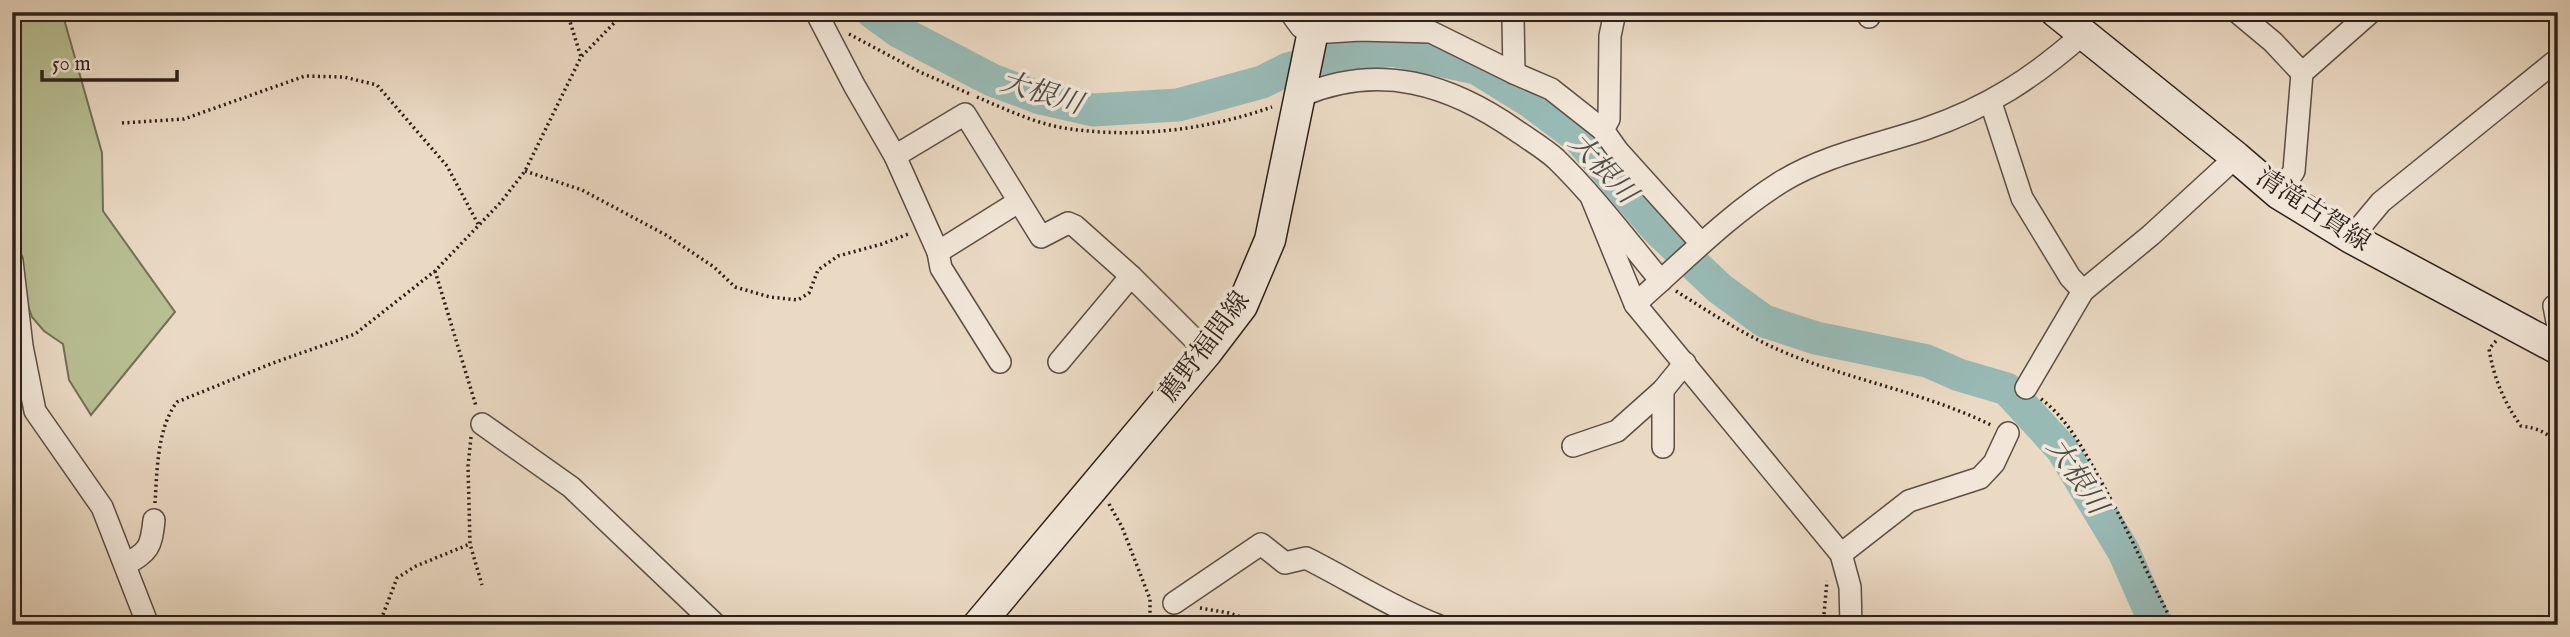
<svg xmlns="http://www.w3.org/2000/svg" width="2570" height="637" viewBox="0 0 2570 637" font-family="'IM FELL English','Noto Serif JP',serif">
<rect width="100%" height="100%" fill="#ead9c3"/>
<filter id="stains"><feTurbulence type="fractalNoise" baseFrequency=".00286" numOctaves="4"/><feColorMatrix values="0 0 0 0 .2 0 0 0 0 .09 0 0 0 0 .02 0 0 0 .5 -.17"/></filter>
<radialGradient id="worn" r=".72"><stop offset=".6" stop-color="#630" stop-opacity="0"/><stop offset="1" stop-color="#630" stop-opacity=".3"/></radialGradient>
<path fill="#b8bf93" stroke="#727056" stroke-width="2" d="M12 12H62L102 153 103 211 175 312 91 415 69 380 63 344 44 331 32 317 12 263Z"/>
<g fill="none" stroke-linecap="round" stroke-linejoin="round">
<path stroke="#98bab5" stroke-width="33" d="M872 12 898 31 992 80 1040 98 1093 110 1178 105 1262 82 1288 69 1342 55 1393 50 1476 68 1531 102 1579 138 1657 229 1719 288 1764 321 1816 338 1927 361 1959 375 2007 389 2062 449 2124 552 2156 625"/>
<defs>
<g id="minor">
<path d="M816 12 854 85 895 156 938 252 1018 202"/>
<path d="M1290 12 1301 27 1313 33 1360 30 1431 32 1514 73 1551 89 1603 130 1618 151 1700 242"/>
<path d="M2237 12 2273 42 2302 73"/>
<path d="M1869 17V12"/>
<path d="M1514 73 1513 18 1516 12"/>
<path d="M1301 96C1379 62 1450 84 1517 131 1530 140 1545 149 1556 159 1594 196 1627 240 1661 281"/>
<path d="M1991 103 2022 198 2070 277 2083 291"/>
<path d="M1603 130 1609 119 1610 36 1615 12"/>
<path d="M895 156 965 114 1041 237 1068 223 1075 226 1131 276 1207 352"/>
<path d="M2279 194 2294 171 2302 73 2371 12"/>
<path d="M1592 199 1635 304 1841 554 1850 587 1851 625"/>
<path d="M2351 238 2381 202 2558 59"/>
<path d="M938 252 941 268 1000 362"/>
<path d="M12 261 22 346 35 411 102 507 148 625"/>
<path d="M1635 304C1683 262 1727 216 1781 182 1825 155 1877 145 1925 129 1989 107 2033 78 2083 34"/>
<path d="M2558 327 2554 306 2558 303"/>
<path d="M1059 362 1131 276"/>
<path d="M2026 388 2083 291 2151 235 2236 157"/>
<path d="M1663 390V447"/>
<path d="M482 424 571 487 716 625"/>
<path d="M1573 446 1617 431 1663 390 1685 363"/>
<path d="M1841 554 1909 501 1980 478 1994 463 2008 433"/>
<path d="M125 565C149 551 151 548 154 520"/>
<path d="M1174 603 1261 544 1285 563 1306 558C1350 580 1391 607 1437 625"/>
</g>
<g id="secondary">
<path d="M2056 12 2236 157 2279 194 2351 238 2558 349"/>
<path d="M978 625 1207 352 1242 306 1270 240 1317 12"/>
</g>
</defs>
<use href="#minor" stroke="#5c4e44" stroke-width="24"/>
<use href="#secondary" stroke="#2d2019" stroke-width="33"/>
<g stroke="#2d2019" stroke-width="3.5" stroke-dasharray="2 3.5" stroke-linecap="butt">
<path d="M567 12 581 57"/>
<path d="M849 34 920 72 970 94"/>
<path d="M977 97C1005 109 1034 123 1064 128 1134 139 1206 130 1272 107"/>
<path d="M122 123 184 119 305 76 344 77 377 85 447 166 478 224"/>
<path d="M525 171 582 190 666 235 714 267 735 287 770 297 798 300 809 293 818 270 838 256 882 244 908 234"/>
<path d="M435 271 476 406"/>
<path d="M1676 291C1709 312 1743 334 1779 350 1848 380 1925 392 1993 426"/>
<path d="M2496 341 2489 349C2494 379 2504 402 2521 426 2537 428 2548 432 2558 446"/>
<path d="M2041 399C2067 418 2083 449 2098 476 2126 525 2148 576 2174 625"/>
<path d="M471 437 468 466 470 544 482 585"/>
<path d="M155 503C157 472 157 428 177 402L273 363 355 334 435 271 501 202 525 171 581 57 619 18 633 12"/>
<path d="M1109 504 1122 527 1150 599V625"/>
<path d="M1200 608 1229 613 1266 625"/>
<path d="M379 625 397 578 416 566 470 544"/>
<path d="M1823 625 1827 581"/>
</g>
<use href="#minor" stroke="#f1e6d8" stroke-width="21"/>
<use href="#secondary" stroke="#f1e6d8" stroke-width="30"/>
</g>
<g text-anchor="middle" dominant-baseline="central" stroke-width="7" stroke-linejoin="round" paint-order="stroke">
<g font-size="26" fill="#2d2019" stroke="#f1e6d8">
<text transform="translate(2313 210) rotate(33)">清滝古賀線</text>
<text transform="translate(1205 347) rotate(-53)">薦野福間線</text>
</g>
<g font-size="28" font-style="italic" fill="#4d4e48" stroke="#f1e6d8">
<text transform="translate(1041 94) rotate(17)">大根川</text>
<text transform="translate(1602 169) rotate(47)">大根川</text>
<text transform="translate(2076 477) rotate(56)">大根川</text>
</g>
</g>
<rect width="2570" height="637" fill="none" stroke="#ead9c3" stroke-width="42"/>
<rect x="14" y="14" width="2542" height="609" fill="none" stroke="#2d2019" stroke-width="3.5"/>
<rect x="21" y="21" width="2528" height="595" fill="none" stroke="#2d2019" stroke-width="2"/>
<path d="M42 70v10h135v-10" fill="none" stroke="#2d2019" stroke-width="3.5"/>
<text x="52" y="70" font-size="21" fill="#2d2019" stroke="#f1e6d8" stroke-width="5" paint-order="stroke">50 m</text>
<rect width="100%" height="100%" filter="url(#stains)"/>
<rect width="100%" height="100%" fill="url(#worn)"/>
</svg>
